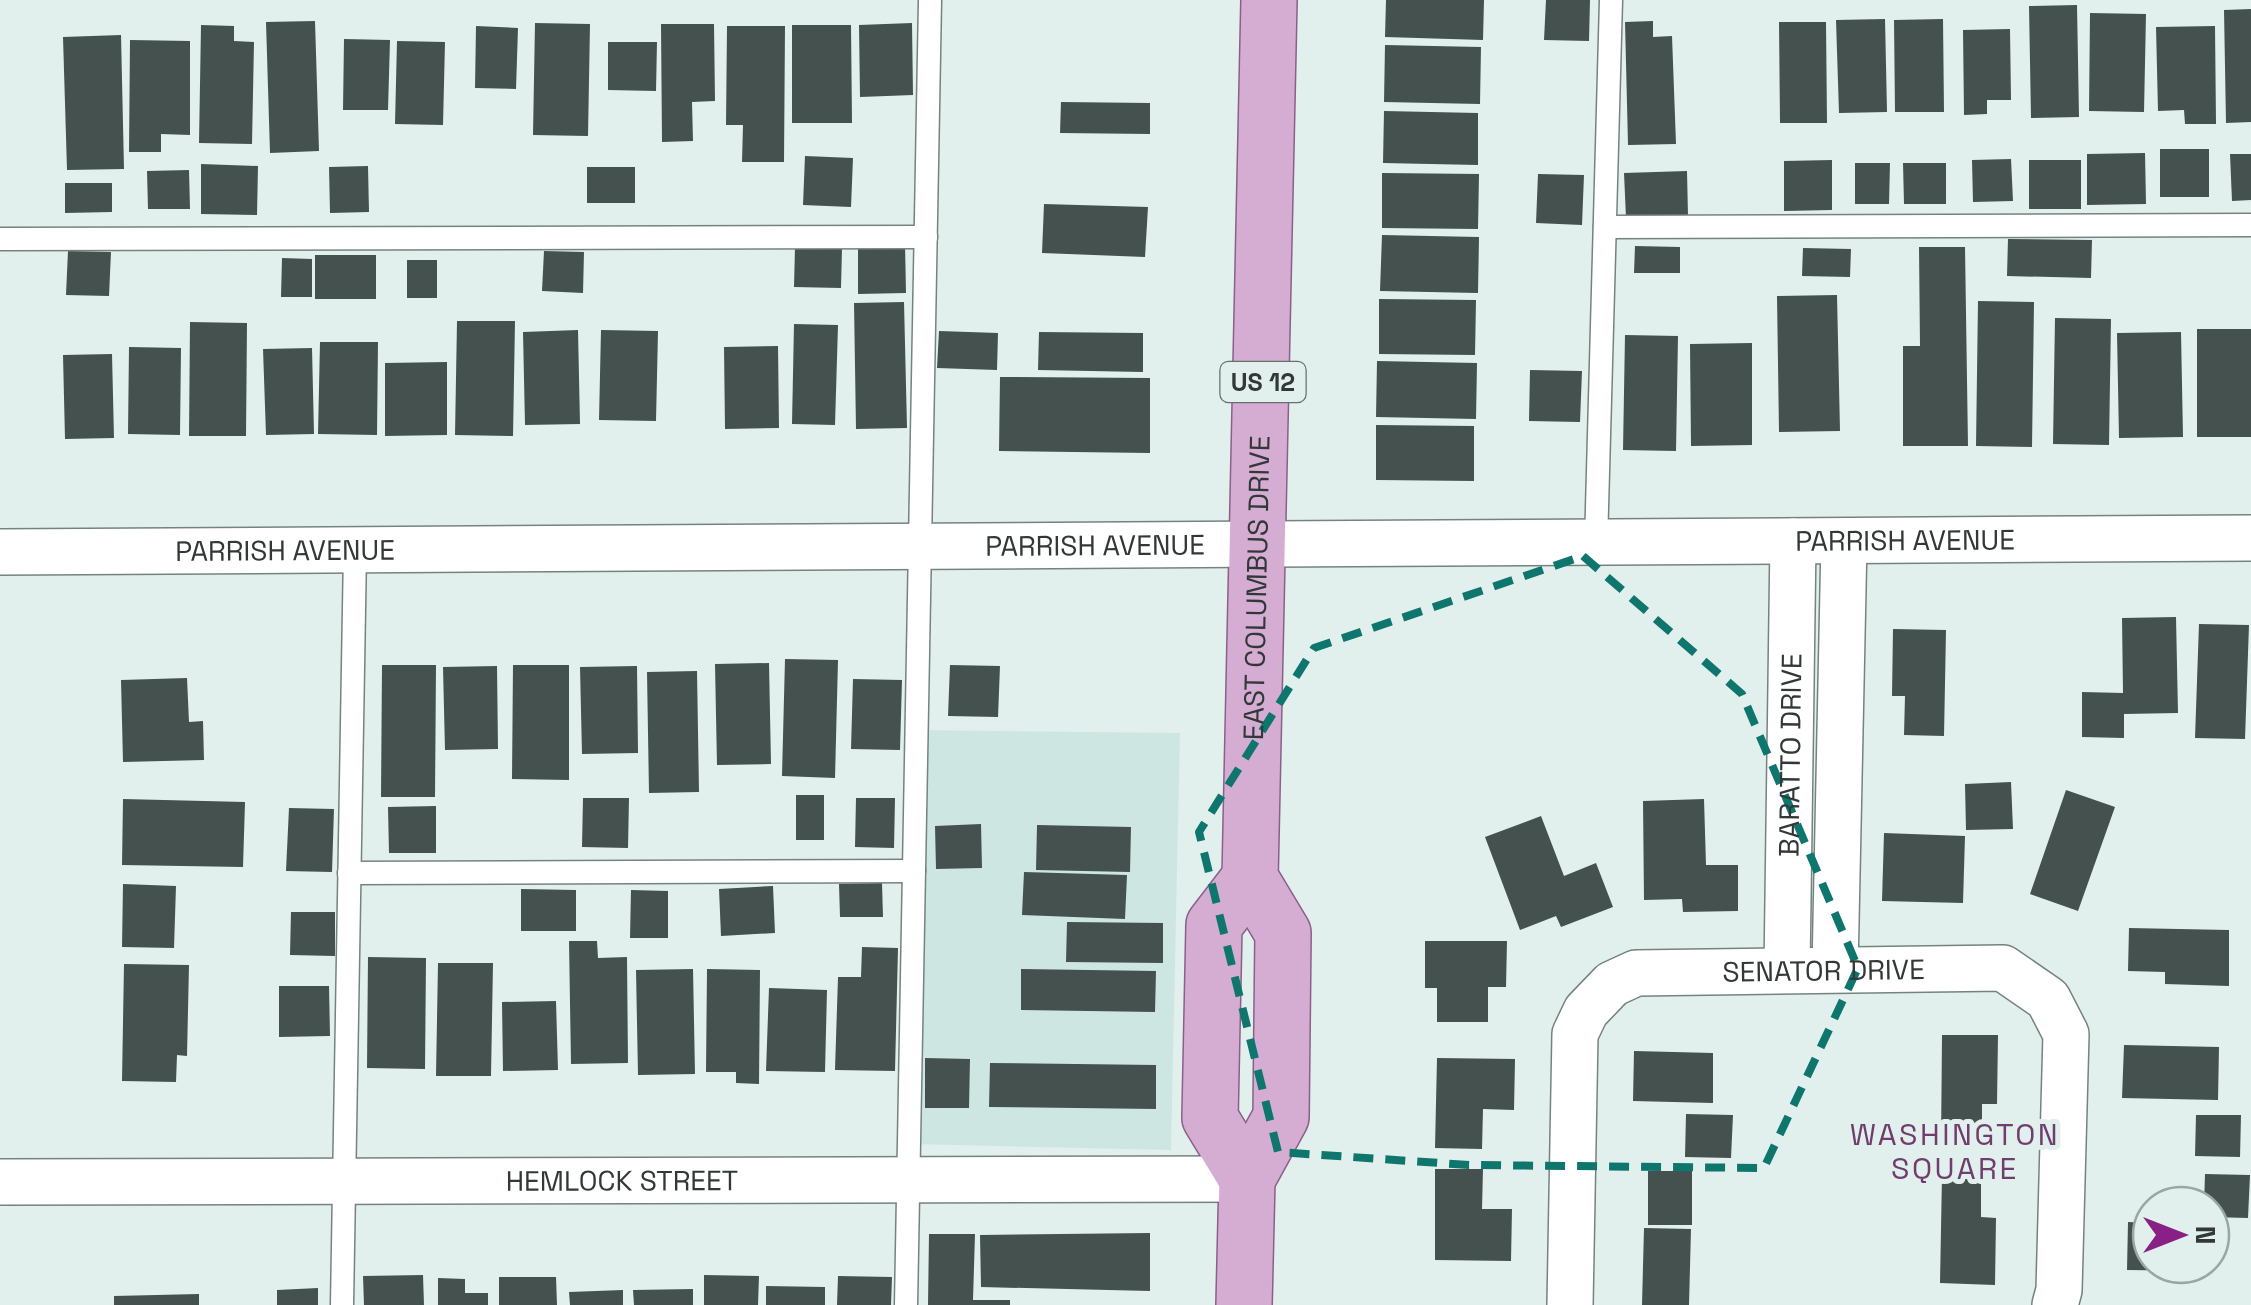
<svg xmlns="http://www.w3.org/2000/svg" width="2251" height="1305" viewBox="0 0 2251 1305" font-family="'Space Grotesk',sans-serif">
<rect width="100%" height="100%" fill="#e1f0ed"/>
<path fill="#cee6e2" d="M916 730 1180 733 1171 1150 909 1144Z"/>
<g fill="#44514f">
<path d="M1386 0H1484L1483 40 1385 37Z"/>
<path d="M1546 0H1590L1589 41 1544 40Z"/>
<path d="M2077 5 2079 117 2031 118 2029 6Z"/>
<path d="M2251 9V122L2226 123 2224 10Z"/>
<path d="M2090 13 2146 14 2144 112 2089 111Z"/>
<path d="M1885 19 1887 112 1839 113 1836 20Z"/>
<path d="M1943 19 1944 112H1895L1894 20Z"/>
<path d="M315 21 319 151 270 153 266 22Z"/>
<path d="M1653 21V37L1672 36 1676 144 1628 145 1625 22Z"/>
<path d="M1779 22H1826L1827 123H1780Z"/>
<path d="M535 23 590 24 588 136 533 135Z"/>
<path d="M912 23 913 95 860 97 859 25Z"/>
<path d="M661 24H714L715 101 692 102 693 141 662 142Z"/>
<path d="M201 25 234 26V41L254 42 252 144 199 143Z"/>
<path d="M792 25H851L852 123H792Z"/>
<path d="M476 26 518 28 516 89 475 88Z"/>
<path d="M727 26H785L784 162H742L743 125H726Z"/>
<path d="M2215 26 2216 124H2185L2184 110 2158 111 2156 27Z"/>
<path d="M2010 29 2011 100H1987V114L1964 115 1963 30Z"/>
<path d="M121 35 124 169 67 170 63 37Z"/>
<path d="M344 39 390 40 388 110H343Z"/>
<path d="M130 40 190 41V135L161 134V152H129Z"/>
<path d="M397 41 445 42 443 125 395 124Z"/>
<path d="M608 42H657L656 91 608 90Z"/>
<path d="M1385 45 1481 47 1480 104 1384 102Z"/>
<path d="M1061 102 1150 103V134L1060 133Z"/>
<path d="M1384 111 1478 113V165L1383 163Z"/>
<rect x="2160" y="149" width="49" height="48"/>
<path d="M2145 153 2146 204 2087 205V154Z"/>
<path d="M2230 154H2251V200L2232 201Z"/>
<path d="M805 156 853 158 851 207 803 205Z"/>
<path d="M2011 159 2013 201 1973 202 1972 160Z"/>
<path d="M1832 160V210L1784 211V161Z"/>
<rect x="2029" y="160" width="52" height="49"/>
<path d="M1855 163H1890L1889 204H1855Z"/>
<path d="M1903 163H1946V204H1904Z"/>
<path d="M201 164 258 166 257 215 201 214Z"/>
<path d="M368 166 369 212 330 213 329 167Z"/>
<rect x="587" y="167" width="48" height="36"/>
<path d="M189 170 190 209H148L147 171Z"/>
<path d="M1687 171 1688 216 1626 218 1624 173Z"/>
<path d="M1382 173 1479 174 1478 229 1382 228Z"/>
<path d="M1538 174 1584 175 1582 225 1536 223Z"/>
<path d="M65 183H112V212L65 213Z"/>
<path d="M1044 204 1148 207 1145 257 1042 253Z"/>
<path d="M1382 235 1479 237 1478 293 1380 291Z"/>
<path d="M2008 239 2092 240 2091 278 2007 276Z"/>
<path d="M905 243 906 293 858 294V244Z"/>
<path d="M1635 246 1680 247V273H1634Z"/>
<path d="M795 247 842 248 841 288 794 287Z"/>
<path d="M1919 247H1965L1968 446H1903V346H1920Z"/>
<path d="M1803 248 1851 249 1850 277 1802 276Z"/>
<path d="M68 251 111 252 109 296 66 295Z"/>
<path d="M544 251 584 252 583 293 542 291Z"/>
<rect x="315" y="255" width="61" height="44"/>
<path d="M282 258 312 259V297H281Z"/>
<rect x="407" y="260" width="30" height="38"/>
<path d="M1837 295 1840 431 1779 432 1777 296Z"/>
<path d="M1379 299 1476 300 1475 355 1379 354Z"/>
<path d="M1978 301 2034 302 2032 447 1976 446Z"/>
<path d="M904 302 907 428 856 429 854 303Z"/>
<path d="M2055 318 2111 319 2109 445 2053 444Z"/>
<path d="M457 321H515L513 436 455 435Z"/>
<path d="M190 322 247 323 246 436H189Z"/>
<path d="M794 324 838 325 835 425 792 424Z"/>
<rect x="2197" y="329" width="54" height="108"/>
<path d="M578 330 580 424 525 425 523 332Z"/>
<path d="M601 330 658 331 656 421 599 420Z"/>
<path d="M939 331 998 333 997 370 937 368Z"/>
<path d="M1039 332 1143 333V372L1038 370Z"/>
<path d="M2181 332 2183 437 2119 438 2117 333Z"/>
<path d="M1625 335 1678 336 1676 451 1623 450Z"/>
<path d="M320 342H378L377 435 318 434Z"/>
<path d="M1752 343V445L1691 446 1690 344Z"/>
<path d="M778 346 779 428 725 429 724 347Z"/>
<path d="M129 347 181 348 180 435 128 434Z"/>
<path d="M312 348 314 434 266 435 263 349Z"/>
<path d="M112 354 114 438 65 439 63 355Z"/>
<path d="M1377 361 1477 363 1476 419 1376 417Z"/>
<path d="M447 362V435L385 436V363Z"/>
<path d="M1530 370 1582 371 1580 422 1529 421Z"/>
<path d="M1000 377 1150 378V453L999 451Z"/>
<path d="M1376 425 1474 426V481L1376 480Z"/>
<path d="M2176 617 2178 713 2124 714V738L2082 737V692L2123 693 2122 618Z"/>
<path d="M2199 624 2249 625 2245 739 2195 738Z"/>
<path d="M1893 629 1946 630 1944 736 1904 735 1905 696H1892Z"/>
<path d="M785 659 838 660 835 778 782 776Z"/>
<path d="M769 663 771 764 717 765 715 664Z"/>
<path d="M382 665H436L435 797H381Z"/>
<path d="M513 665H569V780L512 779Z"/>
<path d="M950 665 1000 666 998 717 948 716Z"/>
<path d="M497 666 498 749 445 750 443 667Z"/>
<path d="M637 666 638 753 582 754 580 667Z"/>
<path d="M697 671 699 792 649 793 647 672Z"/>
<path d="M187 678 189 722 203 721 204 760 123 762 121 680Z"/>
<path d="M853 679 902 680 900 750 851 749Z"/>
<path d="M2011 782 2013 829 1966 830 1965 784Z"/>
<path d="M2066 790 2115 807 2078 911 2030 894Z"/>
<rect x="796" y="795" width="28" height="45"/>
<path d="M583 798H629L628 848 582 847Z"/>
<path d="M856 798H895L894 848 855 847Z"/>
<path d="M123 799 245 802 243 867 122 865Z"/>
<path d="M1704 799 1706 865H1738V911L1683 912 1682 899 1644 900 1643 801Z"/>
<path d="M436 806V853H389L388 807Z"/>
<path d="M289 808 334 809 332 872 286 871Z"/>
<path d="M1541 816 1564 876 1596 863 1613 907 1561 927 1556 916 1520 930 1485 837Z"/>
<path d="M981 824 982 868 936 869 935 826Z"/>
<path d="M1037 825 1131 827 1130 872 1036 870Z"/>
<path d="M1884 833 1965 836 1963 903 1882 901Z"/>
<path d="M1024 872 1127 875 1125 919 1022 915Z"/>
<path d="M882 883 883 917H840L839 884Z"/>
<path d="M123 884 176 886 174 948 122 947Z"/>
<path d="M773 886 775 933 721 936 719 889Z"/>
<path d="M521 889 576 890V931H521Z"/>
<path d="M631 890 668 891V938H630Z"/>
<path d="M291 912H335V956L290 955Z"/>
<path d="M1067 922 1163 923V963L1066 962Z"/>
<path d="M2129 928 2229 930V986L2165 984V972L2128 971Z"/>
<path d="M569 941H597L598 958 627 957 628 1063 571 1064Z"/>
<path d="M1425 941H1507L1506 987H1488V1022H1437V988H1425Z"/>
<path d="M862 947 898 948 895 1071 835 1070 838 977H861Z"/>
<path d="M368 957 426 958 425 1069 367 1068Z"/>
<path d="M438 963H493L491 1076H436Z"/>
<path d="M124 964 189 965 187 1056 177 1055 176 1082 122 1081Z"/>
<path d="M693 969 695 1074 638 1075 636 970Z"/>
<path d="M707 969 760 970 759 1084 736 1083V1072H706Z"/>
<path d="M1021 969 1156 971 1155 1012 1021 1010Z"/>
<path d="M279 986H329L330 1036 279 1037Z"/>
<path d="M769 988 827 990 825 1072 766 1071Z"/>
<path d="M556 1001 558 1070 503 1071 502 1002Z"/>
<path d="M1942 1035H1998L1997 1104H1982V1146L1941 1145Z"/>
<path d="M2124 1045 2219 1047 2218 1100 2122 1098Z"/>
<path d="M1634 1051 1713 1053V1103L1633 1101Z"/>
<path d="M925 1058 970 1059 969 1108H925Z"/>
<path d="M1437 1058 1515 1059 1514 1110 1483 1109 1482 1149 1435 1148Z"/>
<path d="M990 1063 1156 1065V1109L989 1107Z"/>
<path d="M1686 1114 1733 1115 1731 1158 1685 1157Z"/>
<path d="M2196 1115H2241L2240 1157 2195 1156Z"/>
<path d="M1435 1169H1483L1482 1209H1512L1511 1261 1435 1260Z"/>
<rect x="1648" y="1171" width="44" height="54"/>
<path d="M2205 1174 2250 1175 2248 1218 2211 1217V1205H2204Z"/>
<path d="M1942 1175 1981 1177V1217L1996 1218 1995 1285 1940 1283Z"/>
<path d="M2128 1222 2151 1223V1265H2202V1271L2127 1270Z"/>
<path d="M1644 1228 1691 1229 1689 1305H1642Z"/>
<path d="M1150 1233V1291L981 1287 980 1235Z"/>
<path d="M929 1234H975L973 1300H1010V1305H928Z"/>
<path d="M423 1275 424 1305H364L363 1276Z"/>
<path d="M704 1275 759 1276 758 1305H704Z"/>
<path d="M838 1276 892 1277 891 1305H837Z"/>
<path d="M499 1277H556L557 1305H499Z"/>
<path d="M438 1278 465 1279V1293H488V1305H438Z"/>
<path d="M766 1286 825 1287V1305H766Z"/>
<path d="M318 1288V1305H277V1290Z"/>
<path d="M693 1289V1305H634L633 1290Z"/>
<path d="M623 1290V1305H570L569 1292Z"/>
<path d="M199 1294V1305H114V1296Z"/>
</g>
<g fill="none" stroke-linecap="round" stroke-linejoin="round">
<defs>
<g id="lane">
<path d="M1605 227 2251 225"/>
<path d="M0 239 926 237"/>
<path d="M1596 544 1611 0"/>
<path d="M349 873 914 871"/>
<path d="M342 1305 355 551"/>
<path d="M906 1305 930 0"/>
</g>
<g id="street">
<path id="s1" d="M0 552 2251 538"/>
<path d="M1835 969 1844 541"/>
<path id="s2" d="M1787 970 1793 541"/>
<path id="s3" d="M0 1182 1247 1179"/>
<path id="s4" d="M1570 1305 1575 1034 1586 1011 1612 984 1636 973 2003 968 2048 999 2066 1034 2059 1290 2055 1305"/>
</g>
<g id="primary">
<path d="M1247 1179 1210 1118 1214 925 1250 878"/>
<path id="s5" d="M1244 1305 1247 1179 1281 1117 1283 933 1250 878 1269 0"/>
</g>
</defs>
<use href="#lane" stroke="#758380" stroke-width="25"/>
<use href="#street" stroke="#758380" stroke-width="48"/>
<use href="#primary" stroke="#8a6089" stroke-width="58"/>
<use href="#lane" stroke="#fff" stroke-width="22"/>
<use href="#street" stroke="#fff" stroke-width="45"/>
<use href="#primary" stroke="#d5add3" stroke-width="55"/>
</g>
<path fill="none" stroke="#0f766e" stroke-width="8" stroke-dasharray="20 12" stroke-linejoin="round" d="M1583 556 1742 694 1858 968 1764 1168 1469 1165 1278 1152 1199 832 1314 648Z"/>
<g text-anchor="middle" dominant-baseline="central" stroke-width="10" stroke-linejoin="round" paint-order="stroke">
<rect fill="#e1f0ed" stroke="#666f6e" stroke-width="2.5" x="1220.5" y="362" width="85" height="40" rx="8"/>
<g font-size="25" font-weight="bold" fill="#323837">
<text x="1263" y="382">US 12</text>
</g>
<g font-size="28" fill="#323837" stroke="#e1f0ed">
<text stroke="none"><textPath href="#s1" startOffset="1905">PARRISH AVENUE</textPath></text>
<text stroke="none"><textPath href="#s1" startOffset="1095">PARRISH AVENUE</textPath></text>
<text stroke="none"><textPath href="#s1" startOffset="285">PARRISH AVENUE</textPath></text>
<text stroke="none"><textPath href="#s5" startOffset="735">EAST COLUMBUS DRIVE</textPath></text>
<text stroke="none"><textPath href="#s2" startOffset="215">BARATTO DRIVE</textPath></text>
<text stroke="none"><textPath href="#s4" startOffset="548">SENATOR DRIVE</textPath></text>
<text stroke="none"><textPath href="#s3" startOffset="622">HEMLOCK STREET</textPath></text>
</g>
<g font-size="30" letter-spacing="2.5" fill="#703d6e" stroke="#e1f0ed">
<text x="1955" y="1134">WASHINGTON<tspan x="1955" dy="34">SQUARE</tspan></text>
</g>
</g>
<g transform="translate(2181 1235) rotate(90)"><circle r="48" fill="#e1f0ed" stroke="#9ba6a4" stroke-width="2.5"/>
<path d="M0-8L18 38L0 25L-18 38Z" fill="#882086"/>
<text y="-15" font-size="28" font-weight="bold" text-anchor="middle" fill="#323837">N</text>
</g>
</svg>
